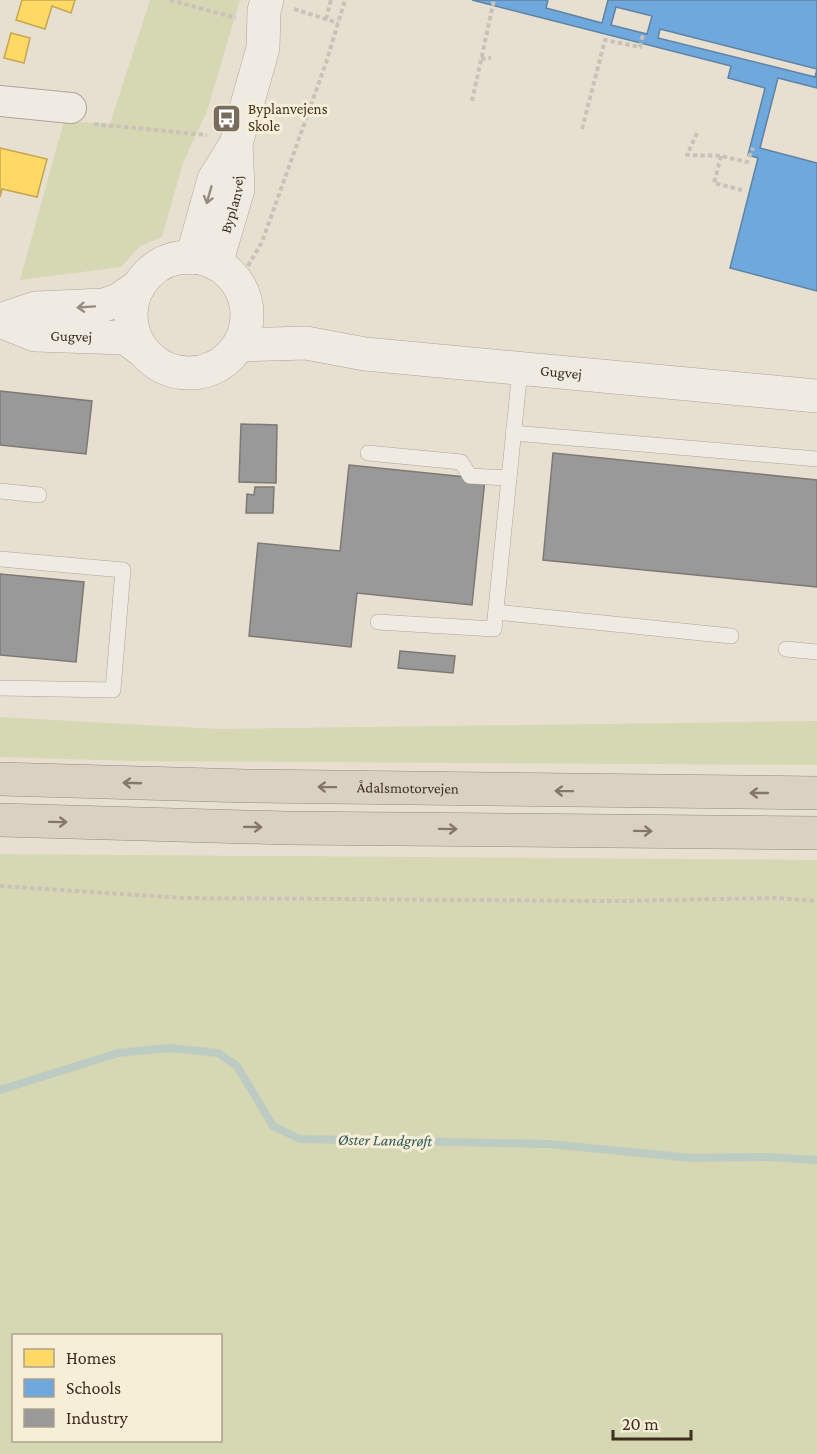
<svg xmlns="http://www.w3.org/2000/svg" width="817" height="1454" viewBox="0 0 817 1454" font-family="'Crimson Pro',serif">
<rect width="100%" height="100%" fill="#e7e0d1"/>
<g fill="#d6d7b3" fill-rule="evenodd">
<path d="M150 0H240L207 111 183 163 162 237 140 246 121 267 20 280 64 121 110 124Z"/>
<path d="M0 717 218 729 817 721V765L134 761 0 757Z"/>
<path d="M0 854 817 860V1454H0ZM14 1336H220V1440H14Z"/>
</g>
<g fill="#ffd966" stroke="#c5a651" stroke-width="1.5">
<path d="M22 0H75L71 13 52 6 45 29 16 20Z"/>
<path d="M11 33 30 38 24 63 4 58Z"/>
<path d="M0 148 47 159 37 197 2 189 0 197Z"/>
</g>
<path fill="#6fa8dc" stroke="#6083a4" stroke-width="1.5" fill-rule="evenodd" d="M472 0H548L546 8 602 23 608 0H817V88L778 78 760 148 817 163V291L730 268 758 158 748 155 765 88 728 78 731 66ZM616 7 652 16 647 34 611 25ZM660 29 817 69 815 77 658 38Z"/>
<g fill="#999" stroke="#7d7975" stroke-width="1.5">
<path d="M0 391 92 401 86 454 0 445Z"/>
<path d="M241 424 277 425 276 483 239 482Z"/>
<path d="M553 453 817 480V587L543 560Z"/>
<path d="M349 465 485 479 472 605 357 593 351 647 249 636 258 543 340 551Z"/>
<path d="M255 487H274L273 513H246L247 494 254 495Z"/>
<path d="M0 574 84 582 76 662 0 655Z"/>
<path d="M400 651 455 656 453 673 398 668Z"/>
</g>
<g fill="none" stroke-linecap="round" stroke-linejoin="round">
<path stroke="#bcccc2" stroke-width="8" d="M0 1090 118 1053 169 1048 218 1053 237 1066 273 1126 300 1139 549 1144 692 1158 767 1157 817 1160"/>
<defs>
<g id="service">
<path d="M513 433 817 459"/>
<path d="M368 453 461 462 470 476 509 478 520 370"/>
<path d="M0 491 39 495"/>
<path d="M0 559 123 570 113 690 0 688"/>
<path d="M496 612 731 636"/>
<path d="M378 622 494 629 509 478"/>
<path d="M786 649 817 652"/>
</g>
<path id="minor" d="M0 101 71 108"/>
<g id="tertiary">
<circle cx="189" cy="315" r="58"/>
<path d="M192 258 214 179 236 144"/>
<path id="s1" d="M216 264 238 189 236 144 263 48 264 11 267 0"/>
<path d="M0 320 36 308 104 305 118 300 139 286"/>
<path id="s2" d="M0 321 35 335 125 338 142 350"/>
<path id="s3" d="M239 345 306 343 365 354 817 396"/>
</g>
<g id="motorway">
<path id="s4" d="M0 779 247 786 817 793"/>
<path d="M0 820 286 828 817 833"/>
</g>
</defs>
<use href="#service" stroke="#ada599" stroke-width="16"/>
<use href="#minor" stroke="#ada599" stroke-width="32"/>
<use href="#tertiary" stroke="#ada599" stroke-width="34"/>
<use href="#motorway" stroke="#928b80" stroke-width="34"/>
<g stroke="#c8c2b9" stroke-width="4" stroke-dasharray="4.5 3" stroke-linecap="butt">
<path d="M170 0 236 18"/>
<path d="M294 9 338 23"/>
<path d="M326 19 331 0"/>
<path d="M481 59 491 58"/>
<path d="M472 101 494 0"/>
<path d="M94 124 207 135"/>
<path d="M582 129 605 40 640 47 643 34"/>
<path d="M697 133 687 155 721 156 747 162 753 148"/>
<path d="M721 156 714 183 742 190"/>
<path d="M248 266 262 242 326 63 345 0"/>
<path d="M0 886 183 898 617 901 776 898 817 901"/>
</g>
<use href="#service" stroke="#efebe3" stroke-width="15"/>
<use href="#minor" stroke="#efebe3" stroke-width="30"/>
<use href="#tertiary" stroke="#efebe3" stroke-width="33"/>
<use href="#motorway" stroke="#dad1c2" stroke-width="33"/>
</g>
<defs><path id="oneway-shaft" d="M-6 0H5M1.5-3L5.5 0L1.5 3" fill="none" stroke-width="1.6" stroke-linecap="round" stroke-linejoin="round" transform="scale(1.5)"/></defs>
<g stroke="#968c82">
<use href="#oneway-shaft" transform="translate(209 195) rotate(106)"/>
<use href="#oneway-shaft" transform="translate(86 307) rotate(176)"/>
</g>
<g stroke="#847769">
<use href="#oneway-shaft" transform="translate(132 783) rotate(-178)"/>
<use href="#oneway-shaft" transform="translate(327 787) rotate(-179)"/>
<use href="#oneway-shaft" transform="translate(564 791) rotate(-179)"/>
<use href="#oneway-shaft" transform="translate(759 793) rotate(180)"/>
<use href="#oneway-shaft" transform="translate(58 822) rotate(1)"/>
<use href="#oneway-shaft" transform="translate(253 827) rotate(1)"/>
<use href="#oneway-shaft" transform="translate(448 829) rotate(1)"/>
<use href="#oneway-shaft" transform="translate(643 831) rotate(1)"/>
</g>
<defs>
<symbol id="bus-square" viewBox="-11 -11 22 22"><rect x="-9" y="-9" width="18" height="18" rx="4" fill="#786c5e" stroke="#f7eed8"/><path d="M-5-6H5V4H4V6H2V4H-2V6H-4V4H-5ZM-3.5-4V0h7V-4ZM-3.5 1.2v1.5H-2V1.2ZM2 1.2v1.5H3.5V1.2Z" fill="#fff"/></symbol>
</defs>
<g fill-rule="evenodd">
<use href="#bus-square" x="210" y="102" width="33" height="33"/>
</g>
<g text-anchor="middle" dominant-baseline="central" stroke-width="6" stroke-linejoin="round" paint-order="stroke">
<g font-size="15" fill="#3d2e20" stroke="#f7eed8" text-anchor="start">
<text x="248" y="109">Byplanvejens<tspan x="248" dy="17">Skole</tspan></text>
</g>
<g font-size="15" fill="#3d2e20" stroke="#f7eed8">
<text stroke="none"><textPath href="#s1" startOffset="62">Byplanvej</textPath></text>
<text stroke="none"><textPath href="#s2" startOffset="74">Gugvej</textPath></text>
<text stroke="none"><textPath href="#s3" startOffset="324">Gugvej</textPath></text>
<text stroke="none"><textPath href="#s4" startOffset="408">Ådalsmotorvejen</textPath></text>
</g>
<g font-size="16" font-style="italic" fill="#2f5d5a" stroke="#f7eed8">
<text transform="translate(385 1140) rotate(1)">Øster Landgrøft</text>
</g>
</g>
<rect x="12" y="1334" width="210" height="108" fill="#f7eed8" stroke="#ada18e" stroke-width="1.5"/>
<rect x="24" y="1349" width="30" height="18" fill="#ffd966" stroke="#ada18e" stroke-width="1.5"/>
<text x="66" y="1364" font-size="18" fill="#3d2e20">Homes</text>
<rect x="24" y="1379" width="30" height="18" fill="#6fa8dc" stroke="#ada18e" stroke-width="1.5"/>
<text x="66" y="1394" font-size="18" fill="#3d2e20">Schools</text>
<rect x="24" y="1409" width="30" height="18" fill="#999999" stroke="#ada18e" stroke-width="1.5"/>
<text x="66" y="1424" font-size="18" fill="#3d2e20">Industry</text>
<path d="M613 1430v9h78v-9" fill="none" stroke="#3d2e20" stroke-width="3"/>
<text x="622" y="1430" font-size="18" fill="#3d2e20" stroke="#f7eed8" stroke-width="4.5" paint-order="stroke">20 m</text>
</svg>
